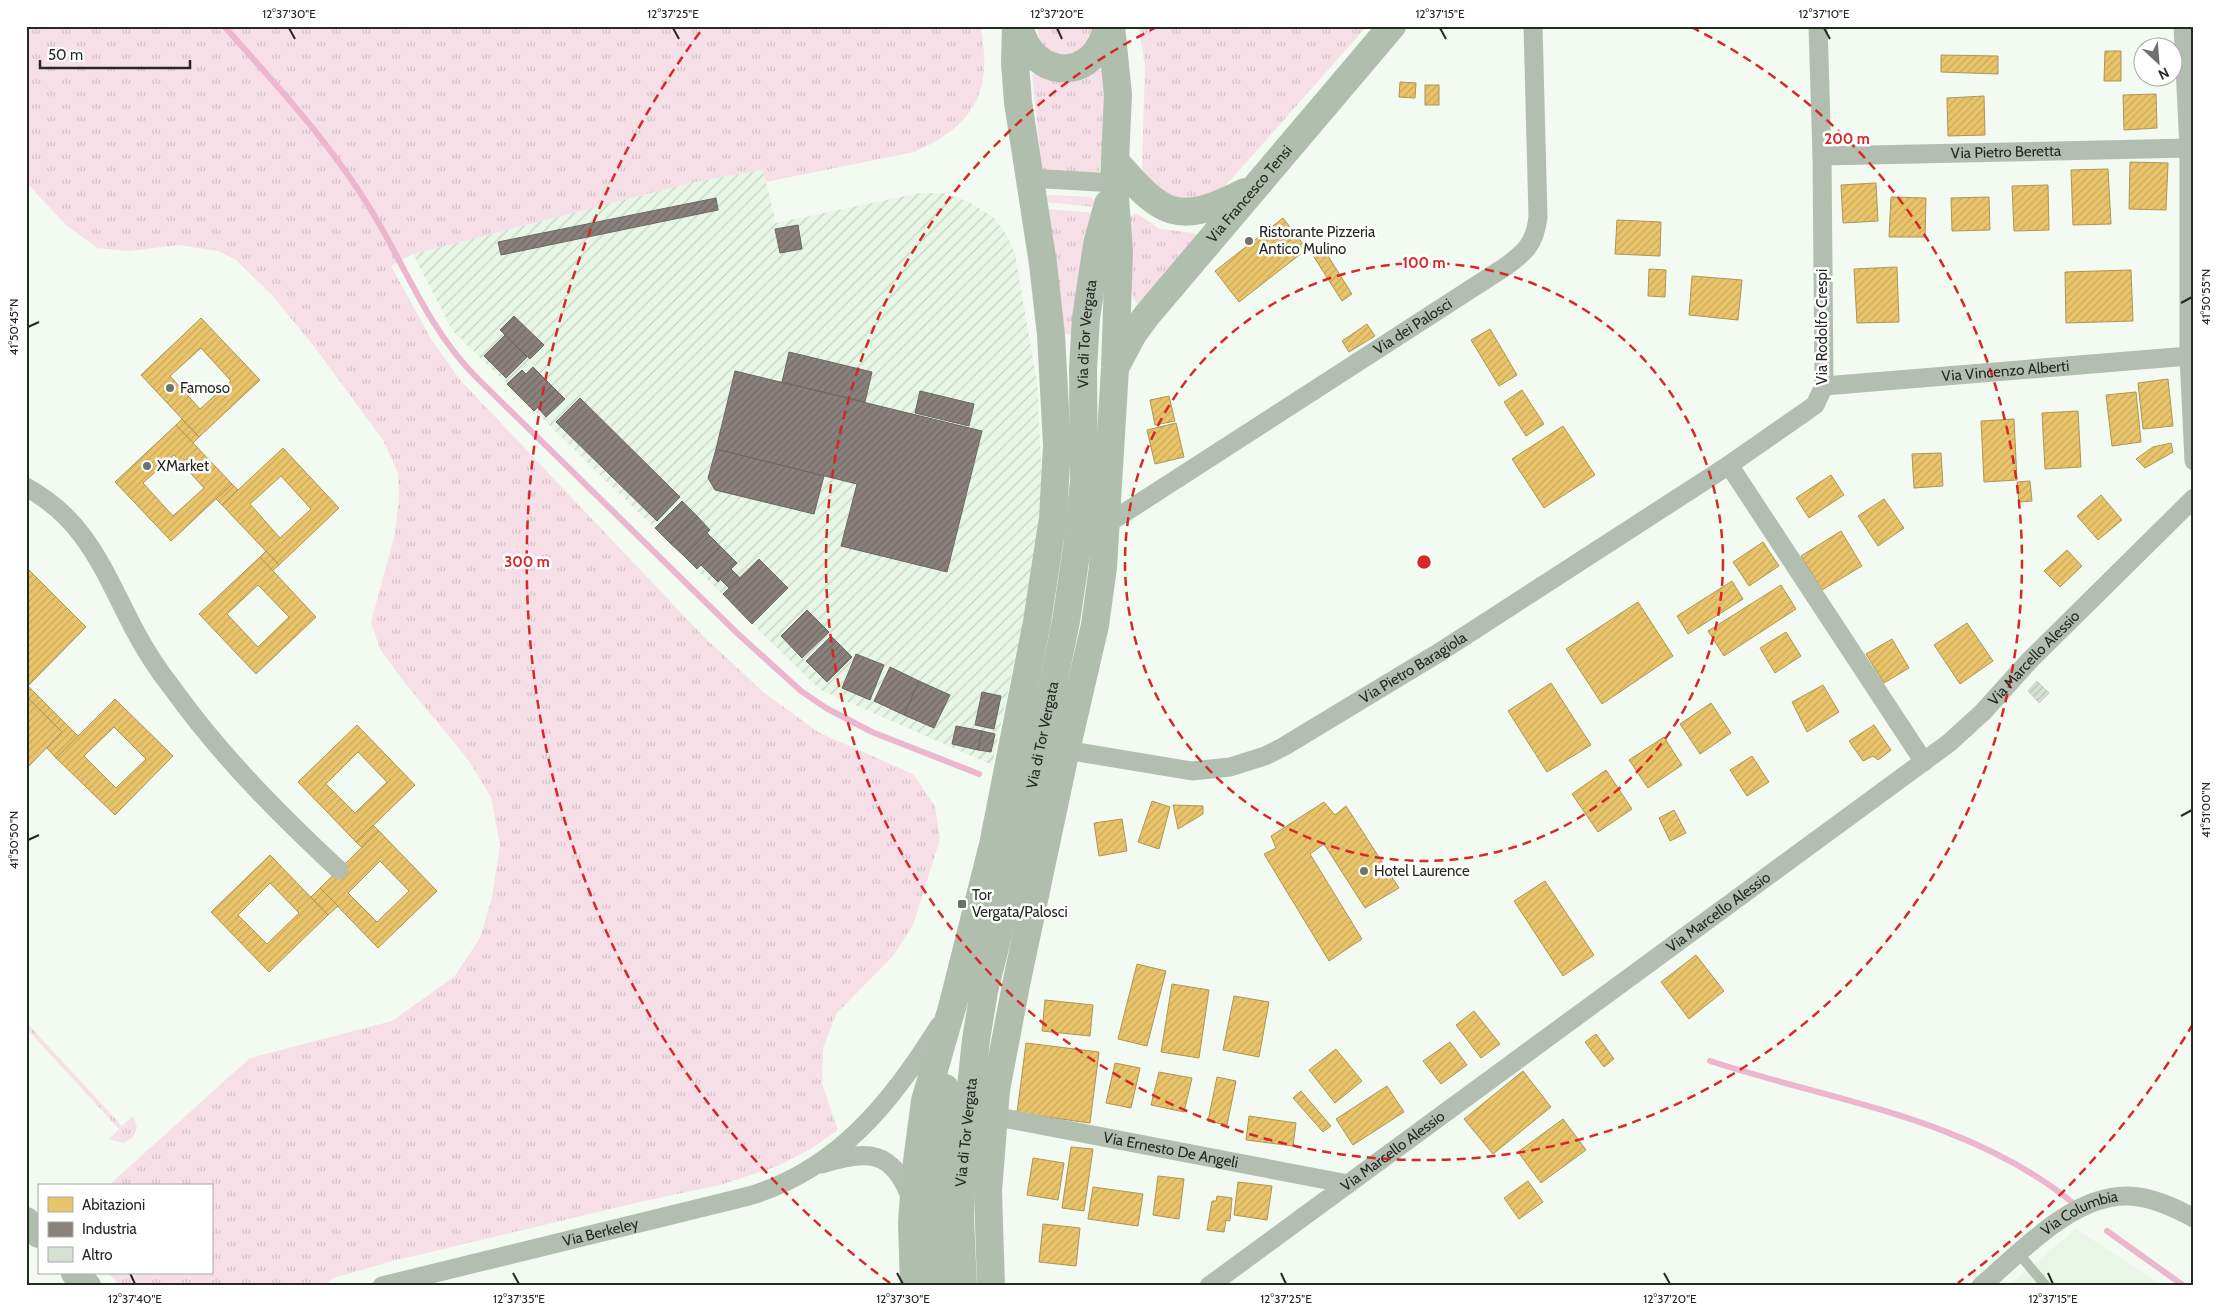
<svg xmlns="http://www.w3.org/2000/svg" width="2220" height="1312" viewBox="0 0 2220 1312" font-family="Cabin,sans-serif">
<defs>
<pattern id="industrial-furrows" width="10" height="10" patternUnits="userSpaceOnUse" patternTransform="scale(1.25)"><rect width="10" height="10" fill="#e7f6e5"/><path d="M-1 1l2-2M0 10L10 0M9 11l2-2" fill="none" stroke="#c6d3c4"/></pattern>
<pattern id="grass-tufts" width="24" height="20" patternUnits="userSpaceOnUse" patternTransform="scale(1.25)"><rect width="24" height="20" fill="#f7dfe8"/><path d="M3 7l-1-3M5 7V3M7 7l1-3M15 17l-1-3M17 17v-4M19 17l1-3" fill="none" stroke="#d4c0c7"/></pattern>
<pattern id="homes-hatch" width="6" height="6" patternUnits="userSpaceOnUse" patternTransform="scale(1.25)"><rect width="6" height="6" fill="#e9c46a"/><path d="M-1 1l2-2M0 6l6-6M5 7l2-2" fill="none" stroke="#c8a95c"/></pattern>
<pattern id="industry-hatch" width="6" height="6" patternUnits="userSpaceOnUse" patternTransform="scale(1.25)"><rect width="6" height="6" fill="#8a817c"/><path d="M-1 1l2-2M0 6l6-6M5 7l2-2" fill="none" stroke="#716a65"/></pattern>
<pattern id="building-hatch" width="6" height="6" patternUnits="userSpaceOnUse" patternTransform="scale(1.25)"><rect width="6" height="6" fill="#d4e2d2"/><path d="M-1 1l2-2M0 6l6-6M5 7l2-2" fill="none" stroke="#b6c2b4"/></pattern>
</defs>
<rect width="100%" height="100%" fill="#f2faf1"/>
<path fill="#e7f6e5" d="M2076 1229 2163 1286H2008Z"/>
<path fill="url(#industrial-furrows)" d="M763 170 776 223 920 193H944L969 202 993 217 1006 234 1015 254 1037 383 1042 481 1035 554 1025 613 992 765 821 690 812 682 452 330 413 254 694 182Z"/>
<g fill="url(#grass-tufts)">
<path d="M26 26H980C994 91 974 126 914 152L766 182 763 170 694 182 413 254 391 266 431 339 461 381 704 637 763 692 818 732 913 774 935 806 940 839 913 925 893 956 836 1014 823 1048 822 1084 838 1130 814 1147 778 1166 720 1185 644 1201 389 1262 334 1278 321 1286H121L108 1273H211V1186H108L250 1058 392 1021 454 977 480 938 492 898 500 845 491 797 469 761 401 678 380 649 371 622 395 534 399 497 398 473 383 440 313 345 271 294 236 260 218 251 178 245 129 251 97 248 65 224 26 182Z"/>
<path d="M1037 26H1094L1081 54 1051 55 1039 38Z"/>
<path d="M1138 26H1367L1219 193 1173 203 1151 186 1142 168 1145 64Z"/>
<path d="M1100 70 1105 71 1103 148 1099 172 1097 174 1042 170 1032 75 1036 73C1066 86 1072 83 1100 70Z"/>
<path d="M1049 195 1090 197 1094 200V207L1046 202V198Z"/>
<path d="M1047 209 1093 213 1073 333 1071 335 1066 334 1064 329Z"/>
<path d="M1136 213 1160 229 1194 233 1197 237 1138 304C1126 297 1129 233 1129 218Z"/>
<path d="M26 1022 122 1126 133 1116 137 1128 132 1138 123 1143 109 1139 119 1129 26 1028Z"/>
</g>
<g fill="url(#homes-hatch)" stroke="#ae9655" fill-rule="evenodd">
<path d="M2105 51H2121V81H2104Z"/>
<path d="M1941 55 1998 56V74L1941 72Z"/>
<path d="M1400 82 1416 83 1415 98 1399 97Z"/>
<rect x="1425" y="85" width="14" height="20"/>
<path d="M2156 94 2157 128 2124 130 2123 95Z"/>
<path d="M1984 96 1985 135 1948 136 1947 98Z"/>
<path d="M2130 162 2168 163 2166 210 2129 209Z"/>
<path d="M2108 169 2111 224 2073 225 2071 170Z"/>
<path d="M1876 183 1878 221 1843 223 1841 185Z"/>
<path d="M2048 185 2049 230 2014 231 2012 186Z"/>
<path d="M1891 197 1926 198 1925 237H1889Z"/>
<path d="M1989 197 1990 230 1952 231 1951 198Z"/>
<path d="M1283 218 1307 249 1239 302 1215 271Z"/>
<path d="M1617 220 1661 222 1660 256 1615 254Z"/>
<path d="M1323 248 1352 294 1342 301 1312 254Z"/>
<path d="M1897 267 1899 322 1857 323 1854 269Z"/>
<path d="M1649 269 1666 270 1665 297 1648 296Z"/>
<path d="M2131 270 2133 321 2066 323 2065 272Z"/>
<path d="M1692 276 1742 280 1738 320 1689 315Z"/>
<path d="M201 318 260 380 199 437 141 375ZM201 348 231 381 200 409 170 376Z"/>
<path d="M1367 324 1375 336 1349 352 1342 341Z"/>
<path d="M1490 329 1517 375 1499 386 1471 340Z"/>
<path d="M2168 379 2173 426 2143 429 2138 383Z"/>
<path d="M1522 390 1544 424 1526 436 1504 402Z"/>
<path d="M2136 392 2141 442 2112 446 2106 395Z"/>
<path d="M1169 396 1175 421 1155 425 1150 400Z"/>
<path d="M2078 411 2081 467 2045 469 2042 413Z"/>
<path d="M182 419 199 437 193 443 176 425Z"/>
<path d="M2014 419 2017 480 1984 482 1981 421Z"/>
<path d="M1176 423 1184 457 1155 464 1147 430Z"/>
<path d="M176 425 232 484 171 541 115 482ZM174 455 204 488 173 516 143 483Z"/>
<path d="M1563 426 1595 475 1544 508 1512 459Z"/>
<path d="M2171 443 2173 452 2145 468 2136 459 2153 447Z"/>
<path d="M283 448 339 508 279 565 222 505ZM281 476 311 509 280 538 250 504Z"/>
<path d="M1941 453 1943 486 1914 488 1912 454Z"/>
<path d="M1831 475 1844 495 1809 518 1796 498Z"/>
<path d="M2030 481 2032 501 2019 502 2017 482Z"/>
<path d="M232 484 238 490 222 505 216 499Z"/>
<path d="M2101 495 2122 520 2098 540 2077 516Z"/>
<path d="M1884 499 1904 528 1878 546 1858 516Z"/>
<path d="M1841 531 1862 566 1822 590 1801 556Z"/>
<path d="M1763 542 1779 566 1749 586 1733 562Z"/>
<path d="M2067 550 2082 566 2060 587 2044 571Z"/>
<path d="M266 551 279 565 272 571 260 557Z"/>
<path d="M260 557 316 617 256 674 199 614ZM258 585 289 617 258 647 227 614Z"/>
<path d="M28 569 86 627 28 686 26 571Z"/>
<path d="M1732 581 1743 599 1688 634 1677 616Z"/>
<path d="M1781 585 1796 609 1724 656 1708 631Z"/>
<path d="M1638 602 1673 656 1602 704 1566 649Z"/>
<path d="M1967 623 1993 661 1960 684 1934 645Z"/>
<path d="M1786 632 1801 656 1775 673 1760 648Z"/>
<path d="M1892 639 1909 668 1884 683 1866 654Z"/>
<path d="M1551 683 1591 745 1547 772 1508 711Z"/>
<path d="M26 684 78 736 56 758 47 748 62 732 26 696Z"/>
<path d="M1823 685 1839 712 1807 732 1792 702Z"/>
<path d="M26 696 62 732 26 769Z"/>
<path d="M115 699 173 756 115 815 56 758ZM114 727 146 759 116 788 84 756Z"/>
<path d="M1711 703 1731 733 1700 754 1680 724Z"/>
<path d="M357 725 415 785 356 842 298 782ZM358 752 387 782 355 813 326 784Z"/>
<path d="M1874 725 1891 750 1878 760 1873 756 1863 761 1849 741Z"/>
<path d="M1664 737 1682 765 1648 788 1629 760Z"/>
<path d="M1752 756 1769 782 1747 796 1730 770Z"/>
<path d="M1606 770 1632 809 1598 832 1572 794Z"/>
<path d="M1152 801 1170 807 1159 849 1138 842Z"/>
<path d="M1324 802 1335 815 1346 806 1399 888 1365 908 1324 844 1310 854 1362 939 1329 961 1264 854 1276 848 1271 836Z"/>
<path d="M1173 805 1203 806V814L1178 829Z"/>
<path d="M1674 810 1686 833 1670 841 1659 818Z"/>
<path d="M1122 819 1127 851 1099 856 1094 823Z"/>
<path d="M373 825 379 831 362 848 356 842Z"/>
<path d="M379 831 437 891 378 948 320 888ZM380 861 409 891 377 922 348 893Z"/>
<path d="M270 855 328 915 269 972 211 912ZM270 883 299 913 267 944 238 915Z"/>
<path d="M1545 881 1594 955 1563 976 1514 901Z"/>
<path d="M320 888 338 906 328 915 311 897Z"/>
<path d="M1696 955 1724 991 1689 1019 1661 982Z"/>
<path d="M1137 964 1166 971 1147 1046 1118 1039Z"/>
<path d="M1172 984 1209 990 1199 1058 1161 1052Z"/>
<path d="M1234 996 1269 1002 1259 1057 1223 1050Z"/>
<path d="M1045 1000 1093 1005 1090 1036 1042 1031Z"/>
<path d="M1474 1011 1500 1044 1481 1058 1456 1025Z"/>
<path d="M1596 1034 1614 1059 1604 1067 1585 1042Z"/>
<path d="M1450 1042 1467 1065 1441 1084 1423 1061Z"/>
<path d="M1026 1043 1099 1052 1090 1123 1017 1113Z"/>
<path d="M1336 1049 1362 1081 1335 1103 1309 1070Z"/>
<path d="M1115 1063 1140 1068 1131 1108 1106 1103Z"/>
<path d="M1523 1071 1551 1107 1493 1154 1464 1119Z"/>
<path d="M1159 1072 1192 1078 1184 1112 1151 1105Z"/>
<path d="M1217 1077 1236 1081 1227 1125 1208 1121Z"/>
<path d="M1387 1086 1404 1112 1353 1145 1336 1119Z"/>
<path d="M1301 1091 1331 1126 1323 1132 1293 1098Z"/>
<path d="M1249 1116 1296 1123 1293 1146 1246 1140Z"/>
<path d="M1563 1119 1586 1150 1541 1183 1518 1152Z"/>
<path d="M1071 1147 1093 1149 1084 1211 1062 1208Z"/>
<path d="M1033 1158 1064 1163 1058 1200 1027 1195Z"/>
<path d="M1158 1176 1184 1179 1179 1219 1153 1215Z"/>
<path d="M1528 1181 1543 1202 1519 1219 1504 1198Z"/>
<path d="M1238 1182 1272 1186 1267 1220 1234 1215Z"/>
<path d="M1093 1187 1143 1194 1138 1226 1088 1219Z"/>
<path d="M1217 1196 1232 1198 1230 1221 1226 1220 1224 1232 1207 1230 1212 1201H1216Z"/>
<path d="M1043 1224 1080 1228 1076 1266 1039 1262Z"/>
</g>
<g fill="url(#industry-hatch)" stroke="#6b6761">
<path d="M716 198 718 210 501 255 498 242Z"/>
<path d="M798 225 802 249 780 253 775 229Z"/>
<path d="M514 316 544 345 530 359 500 330Z"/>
<path d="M505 335 527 357 506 378 484 356Z"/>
<path d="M789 352 872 372 865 402 782 382Z"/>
<path d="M533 367 556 390 534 411 507 384 522 370 526 374Z"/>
<path d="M735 371 982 431 947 572 841 546 857 484 716 449Z"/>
<path d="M556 390 565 399 546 417 538 408Z"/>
<path d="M920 391 974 404 969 426 915 413Z"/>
<path d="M580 398 680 497 657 521 556 422Z"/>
<path d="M716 449 824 476 814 514 715 490 708 478Z"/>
<path d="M682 501 697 516 670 543 655 528Z"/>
<path d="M697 516 710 530 684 556 670 543Z"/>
<path d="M707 533 720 546 697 569 684 556Z"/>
<path d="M720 546 737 563 718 582 701 565Z"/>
<path d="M759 559 788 588 752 624 723 594Z"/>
<path d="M731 569 740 578 729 588 720 579Z"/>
<path d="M807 610 829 632 802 658 781 636Z"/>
<path d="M831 636 852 657 827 682 806 661Z"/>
<path d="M856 654 884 665 870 700 842 688Z"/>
<path d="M890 667 919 681 904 715 874 701Z"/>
<path d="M919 681 950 695 934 728 904 715Z"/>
<path d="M982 692 1001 696 994 729 975 725Z"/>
<path d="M956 726 982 731 978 750 952 744Z"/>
<path d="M982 731 995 734 991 752 978 750Z"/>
</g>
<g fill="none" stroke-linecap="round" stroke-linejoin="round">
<g stroke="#ecb6cf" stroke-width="6">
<path d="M224 26C276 85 330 142 371 210 406 267 427 327 475 376L737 633 801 691 826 708 872 732 979 774"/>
<path d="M1710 1061C1833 1101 1971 1119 2073 1203"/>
<path d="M2107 1231 2184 1286"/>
</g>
</g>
<path fill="url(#building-hatch)" stroke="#c8cec7" d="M2037 681 2049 693 2039 703 2028 691Z"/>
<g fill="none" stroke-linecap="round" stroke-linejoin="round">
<path stroke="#b1beb0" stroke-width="10" d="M2019 1254 2046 1286"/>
<g stroke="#b1beb0" stroke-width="19">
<path d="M2183 26 2189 148V356L2194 461"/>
<path id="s1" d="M1822 156 2189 148"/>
<path d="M1030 178 1114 183"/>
<path id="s2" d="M1824 386 2189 356"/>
<path d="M1729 465 1924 762"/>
<path d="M26 487C87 520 104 572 134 629 145 650 158 670 173 689 221 756 279 814 339 870"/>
<path id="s3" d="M1107 524 1505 267C1526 252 1535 243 1538 217L1533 26"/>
<path id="s4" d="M1066 750 1192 771 1230 767 1265 756 1283 747 1440 652 1729 465 1815 405 1824 386 1822 156 1818 26"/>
<path id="s5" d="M993 1116 1348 1184"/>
<path d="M822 1164C868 1149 893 1150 911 1199"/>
<path id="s6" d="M382 1286 749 1196C837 1170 892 1102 939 1026"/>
<path id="s7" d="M1209 1286 1949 743 1983 712 2031 659 2194 498"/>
<path id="s8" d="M1981 1286C2021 1252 2073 1194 2129 1196 2152 1197 2173 1207 2194 1218"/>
</g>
<g stroke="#afbead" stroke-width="28">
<path d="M1019 26C1032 82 1097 83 1107 26"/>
<path d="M1115 161C1162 215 1177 227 1245 192"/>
<path id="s9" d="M1117 364 1133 334 1147 315 1392 26"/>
<path d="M26 1221 39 1234"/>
<path d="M75 1273 87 1286"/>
<path d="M914 1286 912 1222 916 1169 925 1101 953 1004 993 845 1037 622 1053 518 1057 445 1051 335 1043 264 1018 102 1015 63 1016 26"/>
<path d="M940 1286 936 1196 945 1088"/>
<path id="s10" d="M963 1286 960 1218 961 1181 976 1040 984 991 1017 859 1066 621 1077 548 1084 482 1083 369 1086 318 1097 245 1108 204"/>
<path d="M991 1286 988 1191 996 1090 1016 985 1063 763 1095 625 1103 567 1115 368 1119 252 1114 183 1118 95 1111 26"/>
</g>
</g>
<path fill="none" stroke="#242a23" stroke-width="2" d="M289 28 295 39M673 28 679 39M1057 28 1062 39M1440 28 1446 39M1824 28 1830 39M2181 303 2192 297M28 327 39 322M2181 816 2192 810M28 840 39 835M130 1273 135 1284M513 1273 519 1284M897 1273 903 1284M1281 1273 1286 1284M1664 1273 1670 1284M2048 1273 2053 1284"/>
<g fill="none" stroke="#d62828" stroke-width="2.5" stroke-dasharray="9 6">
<circle cx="1424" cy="562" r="299"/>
<path d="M1691 27A598 598 0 1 1 1157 27"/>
<path d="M2193 1024A897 897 0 0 1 1958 1283M890 1283A897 897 0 0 1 703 28"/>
</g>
<g fill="#6c736b" stroke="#fff" stroke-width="2">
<circle cx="1249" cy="241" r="5"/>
<circle cx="170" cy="388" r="5"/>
<circle cx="147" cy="466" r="5"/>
<circle cx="1364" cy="871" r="5"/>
<rect x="957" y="899" width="10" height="10" rx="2.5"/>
</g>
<g text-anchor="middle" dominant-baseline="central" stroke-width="5" stroke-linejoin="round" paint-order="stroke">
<g font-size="15" fill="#242a23" stroke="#fff">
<text stroke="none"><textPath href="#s1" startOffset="184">Via Pietro Beretta</textPath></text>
<text stroke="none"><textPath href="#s9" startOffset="216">Via Francesco Tensi</textPath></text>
<text stroke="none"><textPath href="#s3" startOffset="364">Via dei Palosci</textPath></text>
<text transform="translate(1822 327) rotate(-90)">Via Rodolfo Crespi</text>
<text stroke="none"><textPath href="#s10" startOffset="964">Via di Tor Vergata</textPath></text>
<text stroke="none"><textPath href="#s2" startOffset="182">Via Vincenzo Alberti</textPath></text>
<text stroke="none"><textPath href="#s7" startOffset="1038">Via Marcello Alessio</textPath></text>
<text stroke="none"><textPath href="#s4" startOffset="375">Via Pietro Baragiola</textPath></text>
<text stroke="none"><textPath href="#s10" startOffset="559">Via di Tor Vergata</textPath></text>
<text stroke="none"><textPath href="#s7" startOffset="632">Via Marcello Alessio</textPath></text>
<text stroke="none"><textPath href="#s10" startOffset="154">Via di Tor Vergata</textPath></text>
<text stroke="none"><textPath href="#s5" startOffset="181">Via Ernesto De Angeli</textPath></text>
<text stroke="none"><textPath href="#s7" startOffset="228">Via Marcello Alessio</textPath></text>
<text stroke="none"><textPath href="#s8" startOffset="124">Via Columbia</textPath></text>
<text stroke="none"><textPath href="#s6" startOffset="225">Via Berkeley</textPath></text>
</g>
<g font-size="15" fill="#242a23" stroke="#fff" text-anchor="start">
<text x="1259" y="232">Ristorante Pizzeria<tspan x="1259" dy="17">Antico Mulino</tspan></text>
<text x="180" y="388">Famoso</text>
<text x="157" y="466">XMarket</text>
<text x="1374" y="871">Hotel Laurence</text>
<text x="972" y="895">Tor<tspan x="972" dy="17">Vergata/Palosci</tspan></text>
</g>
</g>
<circle cx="1424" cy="562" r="8" fill="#d62828" stroke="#fff" stroke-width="2.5"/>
<g font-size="15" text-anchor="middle" font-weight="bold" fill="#d62828" stroke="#fff" stroke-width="5" stroke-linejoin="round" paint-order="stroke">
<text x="1847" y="144">200 m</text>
<text x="1424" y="268">100 m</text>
<text x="527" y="567">300 m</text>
</g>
<rect width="2220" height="1312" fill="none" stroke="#ffffff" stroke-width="55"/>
<rect x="38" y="1184" width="175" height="90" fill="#ffffff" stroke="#a7aaa7"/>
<rect x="48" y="1197" width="25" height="15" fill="#e9c46a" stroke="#a7aaa7"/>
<text x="82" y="1210" font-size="15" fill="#242a23">Abitazioni</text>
<rect x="48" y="1222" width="25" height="15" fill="#8a817c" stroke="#a7aaa7"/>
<text x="82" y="1234" font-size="15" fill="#242a23">Industria</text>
<rect x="48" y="1247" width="25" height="15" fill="#d4e2d2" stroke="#a7aaa7"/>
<text x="82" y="1260" font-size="15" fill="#242a23">Altro</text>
<g transform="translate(2158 62) rotate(154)"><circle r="24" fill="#ffffff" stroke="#a7aaa7"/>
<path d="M0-4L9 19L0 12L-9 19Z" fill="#6c736b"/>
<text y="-8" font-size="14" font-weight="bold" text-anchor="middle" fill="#242a23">N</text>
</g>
<path d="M40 60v8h150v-8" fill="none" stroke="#242a23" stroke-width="2.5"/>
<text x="48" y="60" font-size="15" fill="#242a23" stroke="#ffffff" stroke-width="4" paint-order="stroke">50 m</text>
<rect x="28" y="28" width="2164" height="1256" fill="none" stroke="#242a23" stroke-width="2"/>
<g font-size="12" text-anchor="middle" fill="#242a23">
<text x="289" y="18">12°37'30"E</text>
<text x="673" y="18">12°37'25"E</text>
<text x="1057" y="18">12°37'20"E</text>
<text x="1440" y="18">12°37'15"E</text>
<text x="1824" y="18">12°37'10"E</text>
<text transform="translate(2206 297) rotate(-90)" y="4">41°50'55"N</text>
<text transform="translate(14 327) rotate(-90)" y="4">41°50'45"N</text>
<text transform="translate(2206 810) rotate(-90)" y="4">41°51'00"N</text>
<text transform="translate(14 840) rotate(-90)" y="4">41°50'50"N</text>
<text x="135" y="1303">12°37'40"E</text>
<text x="519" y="1303">12°37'35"E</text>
<text x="903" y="1303">12°37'30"E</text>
<text x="1286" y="1303">12°37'25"E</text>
<text x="1670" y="1303">12°37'20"E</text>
<text x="2053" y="1303">12°37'15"E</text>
</g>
</svg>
